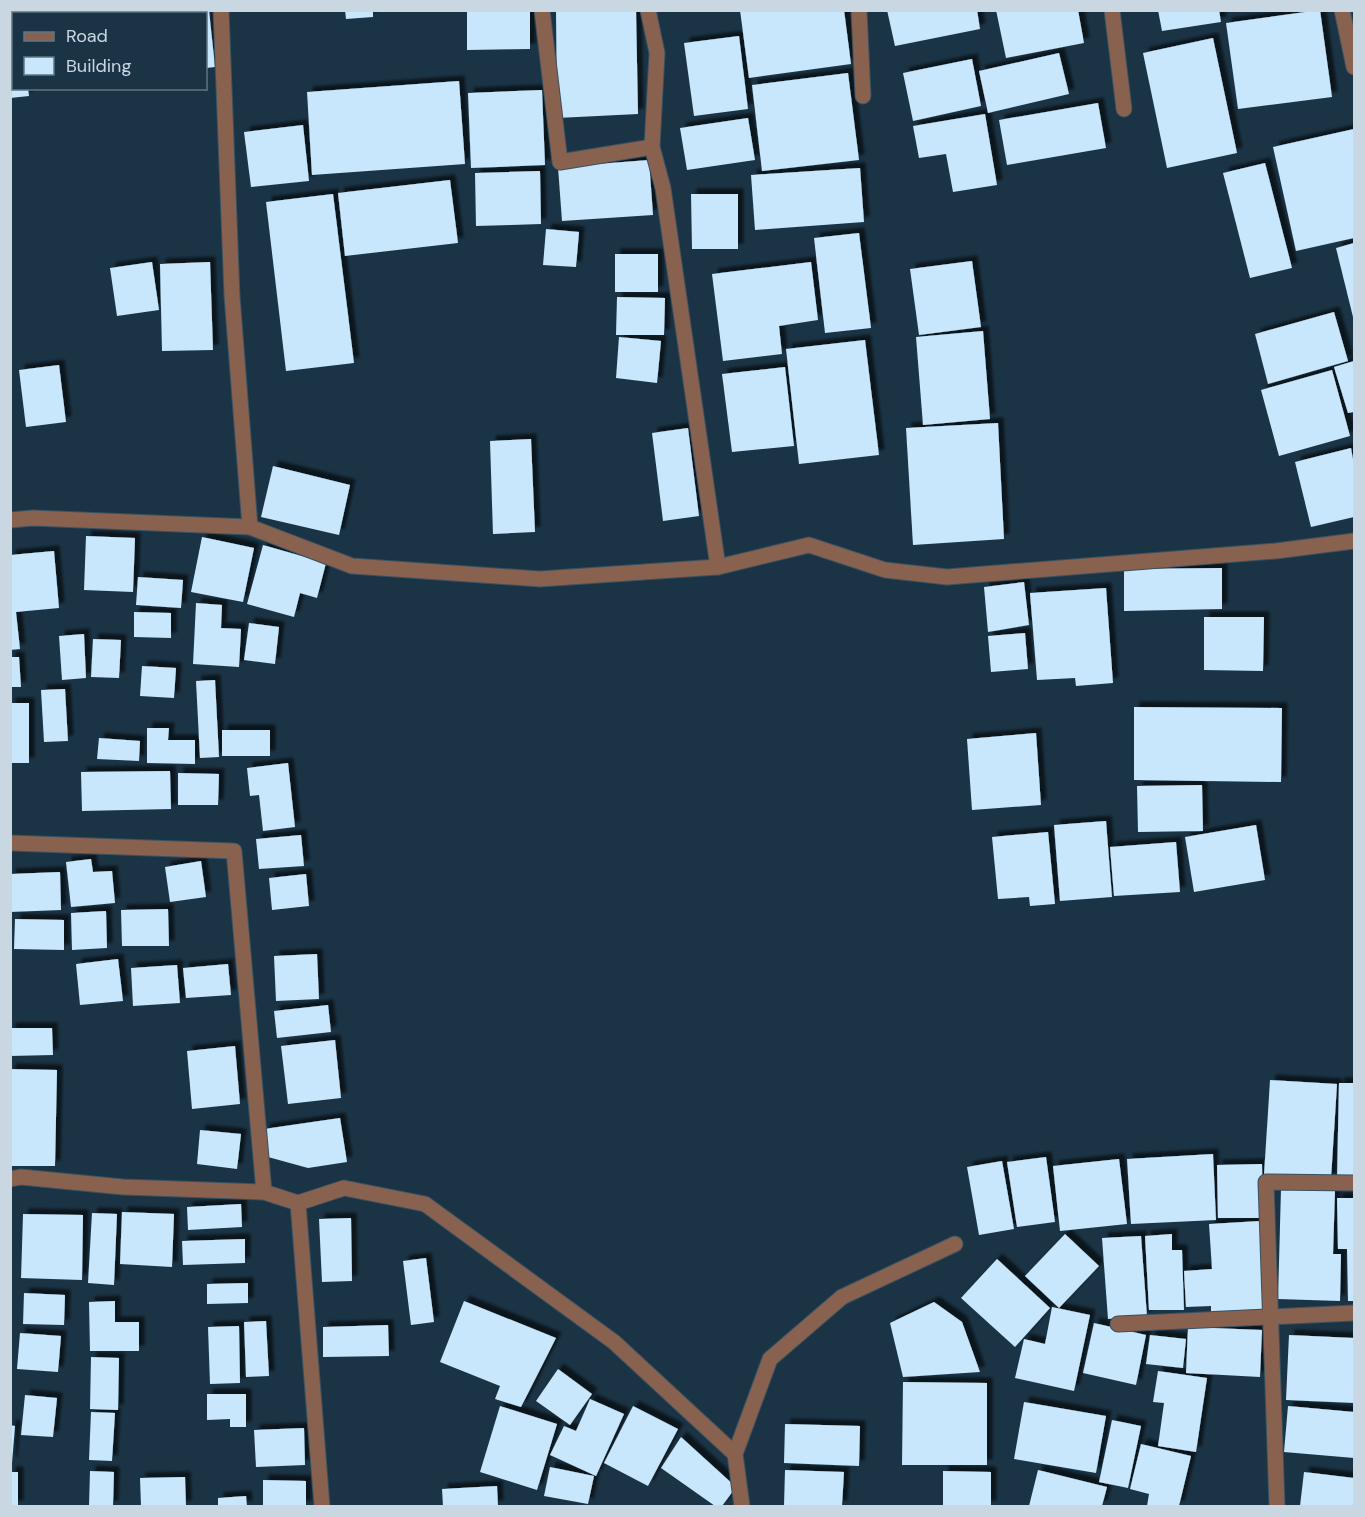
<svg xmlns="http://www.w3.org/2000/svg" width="1365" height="1517" viewBox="0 0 1365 1517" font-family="'DM Sans',sans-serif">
<defs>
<filter id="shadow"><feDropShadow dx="5.5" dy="-5.5" stdDeviation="1.5" flood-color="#0009"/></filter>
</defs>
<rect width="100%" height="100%" fill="#1b3445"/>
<g fill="#c8e7fd" filter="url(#shadow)">
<rect x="26" y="10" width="44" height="4"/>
<path d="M72 10H141V14H73Z"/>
<path d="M153 10H209L215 67 206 68V14H154Z"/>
<path d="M345 10H373V17L346 19Z"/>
<path d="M467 10H530V49L467 50Z"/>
<path d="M556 10H636L638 114 557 118Z"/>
<path d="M740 10H844L851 64 749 78Z"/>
<path d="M887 10H977L980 29 895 46Z"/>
<path d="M996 10H1078L1084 43 1006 58Z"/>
<path d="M1158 10H1219L1221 22 1162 31Z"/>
<path d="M1320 10 1332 97 1238 109 1226 23Z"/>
<path d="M739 36 748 109 694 116 684 43Z"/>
<path d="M10 37H14V88H28L29 96 10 98Z"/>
<path d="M1213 38 1237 153 1167 168 1143 53Z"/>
<path d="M1059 53 1069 94 988 113 979 71Z"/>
<path d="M972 59 981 106 913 121 903 73Z"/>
<path d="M848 73 859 160 762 171 752 85Z"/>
<path d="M459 81 465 164 312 175 307 92Z"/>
<path d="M542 90 545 165 471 168 468 93Z"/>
<path d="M1098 103 1106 148 1007 165 999 120Z"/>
<path d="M985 114 997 185 953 192 946 154 919 158 913 126Z"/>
<path d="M748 118 755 160 687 170 680 128Z"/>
<path d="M303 125 309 181 251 187 244 132Z"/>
<path d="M1354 129V238L1296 251 1273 147Z"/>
<path d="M649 160 653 215 562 221 558 167Z"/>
<path d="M1265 163 1292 268 1250 278 1223 173Z"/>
<path d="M860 168 864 222 755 230 751 175Z"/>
<path d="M540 171 541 224 476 226 475 173Z"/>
<path d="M450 180 458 243 345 256 338 193Z"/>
<path d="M333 194 354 363 286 371 266 202Z"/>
<path d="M691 194H738V249H692Z"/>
<path d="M546 229 579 232 576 267 543 265Z"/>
<path d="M859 233 871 328 825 333 814 238Z"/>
<path d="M1354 243V321L1336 248Z"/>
<rect x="615" y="254" width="43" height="38"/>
<path d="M972 261 981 327 919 335 910 269Z"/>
<path d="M152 262 159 310 117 316 110 268Z"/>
<path d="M210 262 213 350 162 351 160 264Z"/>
<path d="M811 262 818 320 779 326 782 354 723 361 712 274Z"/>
<path d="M617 297 665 298 664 335H616Z"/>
<path d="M1334 312 1348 361 1268 384 1255 334Z"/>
<path d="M983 331 990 419 923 425 916 337Z"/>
<path d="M619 337 661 341 657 383 616 378Z"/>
<path d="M865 340 879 455 799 464 786 349Z"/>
<path d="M1354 361V412L1348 413 1334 367Z"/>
<path d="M59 365 66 422 26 427 19 370Z"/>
<path d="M785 367 794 446 732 452 722 374Z"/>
<path d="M1332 370 1350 436 1279 456 1261 390Z"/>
<path d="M998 423 1004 539 913 545 906 428Z"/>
<path d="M688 428 699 516 663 521 652 433Z"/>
<path d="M531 439 535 532 493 534 490 441Z"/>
<path d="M1351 448 1354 465V517L1311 527 1295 462Z"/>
<path d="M273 466 350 485 339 535 261 517Z"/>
<path d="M86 536 135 538 133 592 84 590Z"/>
<path d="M202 537 254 548 243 602 191 592Z"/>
<path d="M263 545 326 563 317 598 300 593 294 617 247 604Z"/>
<path d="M54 551 59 608 16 612 20 649 10 650V555Z"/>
<path d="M1222 568V609L1124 611V569Z"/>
<path d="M138 577 183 580 181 608 136 605Z"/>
<path d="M1024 582 1029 625 988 632 984 587Z"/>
<path d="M1106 588 1113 683 1076 686 1075 678 1037 680 1030 593Z"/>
<path d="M196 603 222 605 221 628 241 629 239 667 193 664Z"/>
<path d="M134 612 171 613V638L134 637Z"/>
<path d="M1204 617H1264L1263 671 1204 670Z"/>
<path d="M249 623 279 627 275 664 244 660Z"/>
<path d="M1025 633 1028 669 991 672 988 636Z"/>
<path d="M84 634 86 678 62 680 59 636Z"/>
<path d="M93 639 121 640 119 678 91 677Z"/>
<path d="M10 657H19L21 687H10Z"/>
<path d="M142 666 176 668 174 698 140 696Z"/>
<path d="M215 680 219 757 200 758 196 681Z"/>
<path d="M65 689 68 741 44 742 41 690Z"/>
<rect x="10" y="703" width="19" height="60"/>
<path d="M1134 707 1282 708 1281 782 1134 780Z"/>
<path d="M147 728H169L168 740H195V764L147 763Z"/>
<rect x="222" y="730" width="48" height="26"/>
<path d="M1036 733 1041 805 972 810 967 739Z"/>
<path d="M99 738 140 741 139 761 97 759Z"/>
<path d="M288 763 295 827 263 831 259 795 250 796 247 768Z"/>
<path d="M170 771 171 809 82 811 81 772Z"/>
<path d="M178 773 219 774 218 805H178Z"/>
<path d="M1202 785 1203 831 1138 832 1137 786Z"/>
<path d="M1106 821 1112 897 1060 901 1054 825Z"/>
<path d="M1256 825 1265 880 1194 892 1185 837Z"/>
<path d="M1048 832 1055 904 1030 906 1029 897 998 899 992 837Z"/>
<path d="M301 835 304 866 259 869 256 839Z"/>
<path d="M1176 842 1180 892 1114 896 1110 847Z"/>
<path d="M91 859 93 872 112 871 115 903 71 907 66 862Z"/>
<path d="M201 861 206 897 170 902 165 867Z"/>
<path d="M60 872 61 910 10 912V874Z"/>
<path d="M306 874 309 906 272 910 269 878Z"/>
<path d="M168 909 169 946H122L121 910Z"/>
<path d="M106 911 107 948 72 950 71 913Z"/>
<path d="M15 919 64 920V950L14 949Z"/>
<path d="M317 954 319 999 276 1001 274 956Z"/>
<path d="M118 959 123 1001 80 1005 76 964Z"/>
<path d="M228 964 231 995 186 998 183 968Z"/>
<path d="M177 965 180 1003 133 1006 131 968Z"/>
<path d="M328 1005 331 1032 277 1038 274 1011Z"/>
<path d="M10 1028H52L53 1055 10 1056Z"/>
<path d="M335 1040 341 1098 288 1104 281 1046Z"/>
<path d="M235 1046 240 1104 192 1109 187 1051Z"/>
<path d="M10 1069 57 1070 55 1166H10Z"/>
<path d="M1270 1080 1337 1084 1331 1179 1264 1175Z"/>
<path d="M1339 1083H1354V1180L1337 1179Z"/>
<path d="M340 1118 347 1162 308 1168 268 1157 264 1129Z"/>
<path d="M200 1130 241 1134 237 1169 197 1164Z"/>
<path d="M1213 1154 1216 1220 1131 1224 1127 1159Z"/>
<path d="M1046 1157 1055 1222 1017 1227 1007 1162Z"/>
<path d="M1119 1159 1127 1224 1060 1231 1053 1166Z"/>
<path d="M1002 1161 1014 1229 979 1235 967 1167Z"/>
<path d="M1262 1164 1263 1218H1218L1217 1165Z"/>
<path d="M1281 1189 1335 1191 1333 1254H1341L1340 1301 1278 1299Z"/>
<path d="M1337 1198H1354V1301H1348L1347 1249H1338Z"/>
<path d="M241 1204 242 1227 188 1230 187 1207Z"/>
<path d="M122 1212 174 1214 172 1267 120 1264Z"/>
<path d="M92 1213 117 1214 114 1285 88 1283Z"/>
<path d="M23 1214 83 1215 82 1280 21 1278Z"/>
<path d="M351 1218 352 1281 322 1282 319 1219Z"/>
<path d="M1260 1221 1265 1309 1211 1312V1306L1186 1307 1184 1271 1212 1269 1209 1224Z"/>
<path d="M1065 1234 1099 1266 1059 1308 1025 1276Z"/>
<path d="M1172 1234V1250H1182L1184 1310H1149L1145 1236Z"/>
<path d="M1141 1236 1147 1316 1108 1319 1102 1238Z"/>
<path d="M245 1239V1263L183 1265 182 1241Z"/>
<path d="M426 1258 434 1322 411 1325 403 1261Z"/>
<path d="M997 1259 1050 1308 1015 1347 961 1298Z"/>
<path d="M248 1283V1303L207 1304V1284Z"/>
<path d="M24 1293 65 1295 64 1325 23 1324Z"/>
<path d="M115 1301V1322H139V1351H90L89 1302Z"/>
<path d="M464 1301 556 1338 521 1407 495 1399 500 1386 440 1362Z"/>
<path d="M934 1302 962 1322 980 1372 903 1377 890 1323Z"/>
<path d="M1052 1307 1090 1315 1074 1391 1015 1378 1024 1339 1045 1344Z"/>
<path d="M266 1321 269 1376 246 1377 244 1322Z"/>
<path d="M1094 1323 1146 1335 1136 1385 1083 1373Z"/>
<path d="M388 1325 389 1356 323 1357V1327Z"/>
<path d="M239 1326 240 1383 210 1384 208 1327Z"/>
<path d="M1188 1327 1262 1330 1260 1377 1186 1373Z"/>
<path d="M20 1333 61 1336 58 1372 17 1369Z"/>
<path d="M1150 1335 1186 1339 1183 1368 1146 1364Z"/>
<path d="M1289 1335 1354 1338V1403L1286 1400Z"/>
<path d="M91 1357 119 1358 118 1410 90 1409Z"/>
<path d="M558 1369 592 1394 570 1425 536 1401Z"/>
<path d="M1158 1371 1207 1378 1196 1452 1158 1446 1164 1403 1153 1402Z"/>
<path d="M903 1382 987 1383V1465H902Z"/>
<path d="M207 1394H246V1427H230V1419L207 1420Z"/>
<path d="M25 1395 57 1398 53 1437 21 1435Z"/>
<path d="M590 1399 624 1414 596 1476 550 1455 564 1426 576 1431Z"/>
<path d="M1024 1402 1106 1416 1096 1473 1014 1459Z"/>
<path d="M500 1406 557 1424 537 1490 480 1472Z"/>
<path d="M633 1406 678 1429 648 1486 604 1463Z"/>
<path d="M1288 1406 1354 1412V1458L1284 1452Z"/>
<path d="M91 1412 115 1413 112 1461 89 1460Z"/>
<path d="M1112 1420 1141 1426 1128 1488 1099 1482Z"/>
<path d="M785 1424 860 1426 859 1466 784 1463Z"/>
<path d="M10 1425 15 1426 12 1463 10 1462Z"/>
<path d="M304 1428 305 1465 256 1467 254 1430Z"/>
<path d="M681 1437 736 1487 722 1506H715L661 1468Z"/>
<path d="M1141 1444 1191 1456 1179 1506H1147L1149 1494 1130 1489Z"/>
<path d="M550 1467 594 1476 588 1504 544 1496Z"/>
<path d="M785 1470 844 1472 842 1506H784Z"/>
<path d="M1038 1470 1107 1487 1102 1506H1029Z"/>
<path d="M90 1471 114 1472 113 1506H89Z"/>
<path d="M943 1471 991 1472V1506H943Z"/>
<rect x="10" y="1472" width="8" height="34"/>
<path d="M1304 1472 1354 1478V1506H1300Z"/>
<path d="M185 1477 186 1506H141L140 1478Z"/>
<path d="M263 1480 306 1481V1506H263Z"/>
<path d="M497 1486 498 1506H443L442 1489Z"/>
<path d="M246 1496 247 1506H218V1498Z"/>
</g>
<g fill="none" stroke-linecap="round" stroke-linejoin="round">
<defs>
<g id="minor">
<path d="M221 10 232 296 250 527"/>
<path d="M542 10 560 162 652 147"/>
<path d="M648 10 657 53 652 147 663 188 718 567"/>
<path d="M859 10 863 96"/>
<path d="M1112 10 1124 109"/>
<path d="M1342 10 1354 67"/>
<path d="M10 520 33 518 250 527 352 566 540 579 718 567 809 545 885 570 947 577 1276 551 1354 541"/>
<path d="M10 843 234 851 264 1192"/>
<path d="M10 1179 21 1177 123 1187 264 1192 298 1203 344 1188 425 1204 614 1342 735 1454 742 1506"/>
<path d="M298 1203 322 1506"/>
<path d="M1118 1324 1354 1313"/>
<path d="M735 1454 770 1359 842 1297 955 1244"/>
<path d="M1277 1506 1266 1182 1354 1183"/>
</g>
</defs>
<use href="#minor" stroke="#3a5161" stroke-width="17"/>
<use href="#minor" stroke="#88614f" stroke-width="15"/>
</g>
<rect width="1365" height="1517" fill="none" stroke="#c8d7e2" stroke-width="24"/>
<rect x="12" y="12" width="195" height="78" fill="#1b3445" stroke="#607584" stroke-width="1.5"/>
<rect x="24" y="32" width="30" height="9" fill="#88614f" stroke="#607584" stroke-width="1.5"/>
<text x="66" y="42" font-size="18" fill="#c8d7e2">Road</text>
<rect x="24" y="57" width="30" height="18" fill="#c8e7fd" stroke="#607584" stroke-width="1.5"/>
<text x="66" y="72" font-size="18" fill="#c8d7e2">Building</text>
</svg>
